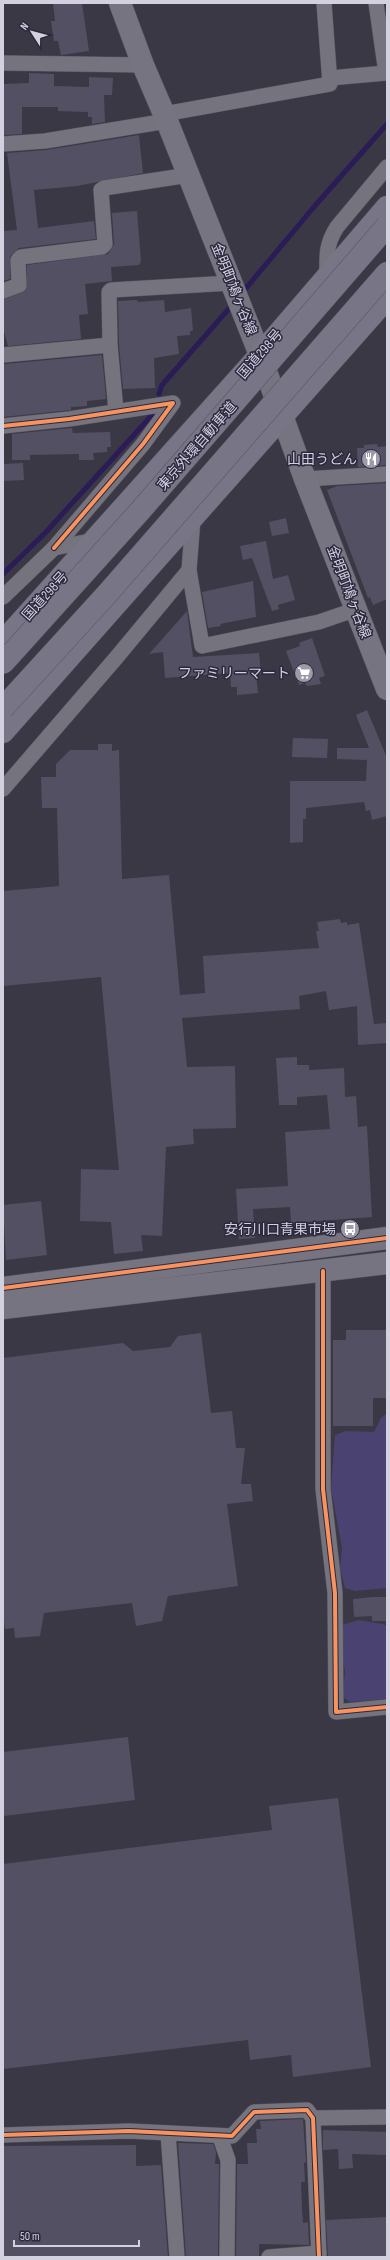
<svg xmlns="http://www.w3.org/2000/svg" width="390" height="2260" viewBox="0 0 390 2260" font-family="'Sofia Sans Condensed','Noto Sans JP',sans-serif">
<rect width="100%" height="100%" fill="#3a3845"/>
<g fill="#4a4270">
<path d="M387 1413V1588L355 1591 345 1588 340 1568 342 1548 331 1488 335 1435 346 1431 374 1432 381 1418Z"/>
<path d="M359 1620 387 1625V1699L350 1702 343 1697 345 1671 342 1657V1625Z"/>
</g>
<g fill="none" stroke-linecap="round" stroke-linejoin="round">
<g stroke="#2b1b56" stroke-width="5">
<path d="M242 293 313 208 387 124"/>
<path d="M159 394 162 385 233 304"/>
<path d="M3 574 46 532 152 415"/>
</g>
</g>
<g fill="#535063">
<path d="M53 3H82L89 51 61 55 58 41H54L51 21H55Z"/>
<path d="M29 73 54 74V86L89 87V77L113 78 112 95H104L105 122 92 124V117H88V112L58 111V107H22V134L3 135V84L29 83Z"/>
<path d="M139 135 143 173 77 186 34 190 38 228 94 221 96 239 19 248 10 256V279L3 281V231L17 230 7 153 46 150Z"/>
<path d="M137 211 141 261 139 265 111 267 112 281 85 284 88 314 79 315 81 339 8 346 3 328V300L26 290 27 265 108 254 114 244 112 213Z"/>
<path d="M137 300 138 302 164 300 165 312 191 308 193 331H190V335L177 336 179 354 154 358 155 388 123 389 119 345 118 301Z"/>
<path d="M102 355 106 399 87 401V406L71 407V410L3 417 4 364Z"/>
<path d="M72 428 73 433 110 432 111 447H107V452L93 453 94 460H79V454L30 455V460H12V434Z"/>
<path d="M377 444 378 447 387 446V465L358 467 357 448H364V445Z"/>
<path d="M23 463 24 480 3 481V464Z"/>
<path d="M387 483V599L373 605 370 597 368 598 327 490 337 486Z"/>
<path d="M286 518 289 533 272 536 269 522Z"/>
<path d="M266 541 273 579 288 575 295 600 278 605 279 609 272 611 252 558 243 560 240 546Z"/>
<path d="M253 581 256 617 220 624 221 626 208 628 202 592Z"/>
<path d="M187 611 193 657 259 653 261 674H256L258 693 237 695V687H231L230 673 165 678 163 652 149 654Z"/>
<path d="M312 638 325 676 319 678 321 684 307 686 305 683 299 685 286 651 300 646 299 643Z"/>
<path d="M367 710 387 758V816L372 820 370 810 366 811 364 802 306 808V819H303V842L290 843V781H366L367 760 337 759V748H369L356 715Z"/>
<path d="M293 738 328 739 327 758 292 757Z"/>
<path d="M98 744H112V751L119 750 122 879 169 875 180 995 205 993 203 956 319 948 316 931H319L317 922 340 919 341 923 347 922V925L359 923 374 1024 387 1023V1043L358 1045 357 1006 329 1010 326 991 299 996 300 1009 182 1018 187 1067 235 1066 236 1128 193 1129 194 1144 166 1147 162 1236 141 1235 143 1251 114 1254 111 1222 80 1221 81 1169 119 1170 101 977 3 986V891L59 886 57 808H42L41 777H56V764L70 750H98Z"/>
<path d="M297 1057V1065H309V1070L344 1068 345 1097 356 1096 358 1127 367 1126 372 1217 291 1223 290 1207 253 1209 255 1238 239 1239 236 1189 288 1186 285 1132 330 1129 327 1095 297 1097V1105H279L276 1058Z"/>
<path d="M41 1201 47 1255 6 1260 3 1205Z"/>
<path d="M346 1330H387V1398H373V1426H333V1340H346Z"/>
<path d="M201 1333 211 1413 232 1411 236 1448H245L241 1484H251L253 1501 227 1504 238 1586 168 1596 162 1621 136 1626 132 1603 44 1613 40 1636 15 1638 14 1628 5 1629 3 1613V1358L123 1343 133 1351 170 1347 178 1336Z"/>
<path d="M372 1597H387V1621H372V1616L354 1617 353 1599Z"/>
<path d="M128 1737 135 1800 4 1816 3 1752Z"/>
<path d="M338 1798 371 2067 293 2077 291 2055 250 2060 248 2040 3 2069V1864L272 1830 269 1806Z"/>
<path d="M303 2119 306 2162 304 2163 305 2182H301L302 2209 303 2223 308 2222 309 2245 259 2244V2257H236L237 2164H248L247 2143H257L256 2129H261L260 2121Z"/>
<path d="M323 2130 387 2132V2155L352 2154 353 2168 339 2169 338 2149 323 2150Z"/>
<path d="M178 2143 213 2144 216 2152 215 2164H219L218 2257H186Z"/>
<path d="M136 2145V2166L161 2165 168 2257H3V2146Z"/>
<path d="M387 2217V2257H328L326 2220Z"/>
</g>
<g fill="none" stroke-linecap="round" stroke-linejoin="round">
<defs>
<g id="street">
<path d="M3 63 143 65"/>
<path d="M330 78 386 73 376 3"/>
<path d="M164 114 330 84 324 3"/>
<path d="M3 144 45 141 167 121"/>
<path d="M327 277C327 256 325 246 337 227L387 167"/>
<path d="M3 291 19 285 18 260 21 257 102 247 105 244 101 190 104 188 189 175"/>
<path d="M3 355 110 345"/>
<path d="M116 411 110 345 109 292 111 290 231 283"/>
<path d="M3 426 69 419 173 403 143 444 54 548"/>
<path d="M305 479 387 474"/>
<path d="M189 570 202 646 319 622 357 609"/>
<path d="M3 597 54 548 95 540"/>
<path d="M3 789 116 658 189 570 193 519"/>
<path d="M323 1271V1489L335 1593 336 1712 387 1707"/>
<path d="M313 2118 387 2117"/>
<path d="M168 2133 177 2257"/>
<path d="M3 2135 129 2131 232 2136 254 2112 307 2110 313 2118 319 2257"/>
<path d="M220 2137 228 2160 227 2257"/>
<path d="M269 2257 319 2253"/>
</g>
<g id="secondary">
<path d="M120 3 143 65 167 121 260 355 305 479 387 689"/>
<path d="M3 1288 387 1238"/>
<path d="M3 1308 387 1263"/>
</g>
<g id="highway">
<path d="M3 642 260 355 387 207"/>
<path d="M3 732 387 298"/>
</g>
</defs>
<use href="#street" stroke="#55545e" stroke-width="16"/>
<use href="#secondary" stroke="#55545e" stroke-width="23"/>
<use href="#highway" stroke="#55545e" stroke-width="23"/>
<use href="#street" stroke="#75737d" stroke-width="15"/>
<use href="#secondary" stroke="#767480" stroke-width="22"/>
<use href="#highway" stroke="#787686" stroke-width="22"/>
<defs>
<g id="highway-bridge">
<path d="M3 663 140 511 387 226"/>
<path d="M3 708 107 594 387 273"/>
</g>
</defs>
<use href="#highway-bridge" stroke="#55545e" stroke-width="23" stroke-linecap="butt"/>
<use href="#highway-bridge" stroke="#787686" stroke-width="22"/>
<defs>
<g id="cycleway">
<path d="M3 426 69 419 173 403 143 444 54 548"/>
<path d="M323 1271V1489L335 1593 336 1712 387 1707"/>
<path d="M3 1288 387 1238"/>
<path d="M3 2135 129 2131 232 2136 254 2112 307 2110 313 2118 319 2257"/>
</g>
</defs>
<use href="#cycleway" stroke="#2c293f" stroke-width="6"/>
<use href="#cycleway" stroke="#f8935d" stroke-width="4"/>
</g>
<defs>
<symbol id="restaurant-disc" viewBox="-11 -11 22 22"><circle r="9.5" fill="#9d9baa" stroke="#2c293f"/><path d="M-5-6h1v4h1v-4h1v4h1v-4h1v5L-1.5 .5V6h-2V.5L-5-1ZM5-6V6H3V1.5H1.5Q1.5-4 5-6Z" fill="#fff"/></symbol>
<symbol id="supermarket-disc" viewBox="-11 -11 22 22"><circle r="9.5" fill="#9d9baa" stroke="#2c293f"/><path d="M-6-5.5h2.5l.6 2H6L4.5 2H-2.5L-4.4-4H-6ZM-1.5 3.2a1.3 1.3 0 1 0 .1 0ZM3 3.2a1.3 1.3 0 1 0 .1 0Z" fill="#fff"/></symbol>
<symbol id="bus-disc" viewBox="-11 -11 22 22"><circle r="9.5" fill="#9d9baa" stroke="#2c293f"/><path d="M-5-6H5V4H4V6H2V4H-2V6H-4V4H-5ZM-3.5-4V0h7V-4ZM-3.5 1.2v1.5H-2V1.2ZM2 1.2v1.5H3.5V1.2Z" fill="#fff"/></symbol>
</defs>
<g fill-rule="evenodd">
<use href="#restaurant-disc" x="360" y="448" width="22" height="22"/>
<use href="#supermarket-disc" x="293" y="662" width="22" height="22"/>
<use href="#bus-disc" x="339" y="1218" width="22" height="22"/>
</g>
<g text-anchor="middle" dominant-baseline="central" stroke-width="3" stroke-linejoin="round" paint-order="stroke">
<g font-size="14" fill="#d2d1e0" stroke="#2c293f">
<text transform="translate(234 289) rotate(68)">金明町鳩ヶ谷線</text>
<text transform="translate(260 354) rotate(-49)">国道298号</text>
<text transform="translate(197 446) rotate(-49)">東京外環自動車道</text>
<text transform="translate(349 592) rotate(69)">金明町鳩ヶ谷線</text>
<text transform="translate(45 596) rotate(-48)">国道298号</text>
</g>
<g font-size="14" fill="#d2d1e0" stroke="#2c293f" text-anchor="end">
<text x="357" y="459">山田うどん</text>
<text x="290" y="673">ファミリーマート</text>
<text x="336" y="1229">安行川口青果市場</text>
</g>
</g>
<rect width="390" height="2260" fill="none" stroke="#d2d1e0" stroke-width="8"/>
<g transform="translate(32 32) rotate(306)" stroke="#2c293f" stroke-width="3" paint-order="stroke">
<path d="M0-3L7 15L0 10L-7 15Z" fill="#d2d1e0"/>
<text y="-6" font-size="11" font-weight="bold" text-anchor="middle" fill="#d2d1e0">N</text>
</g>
<path d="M14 2240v6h125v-6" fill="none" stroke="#d2d1e0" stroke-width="2"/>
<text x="20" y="2240" font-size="12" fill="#d2d1e0" stroke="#2c293f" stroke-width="3" paint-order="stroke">50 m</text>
</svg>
